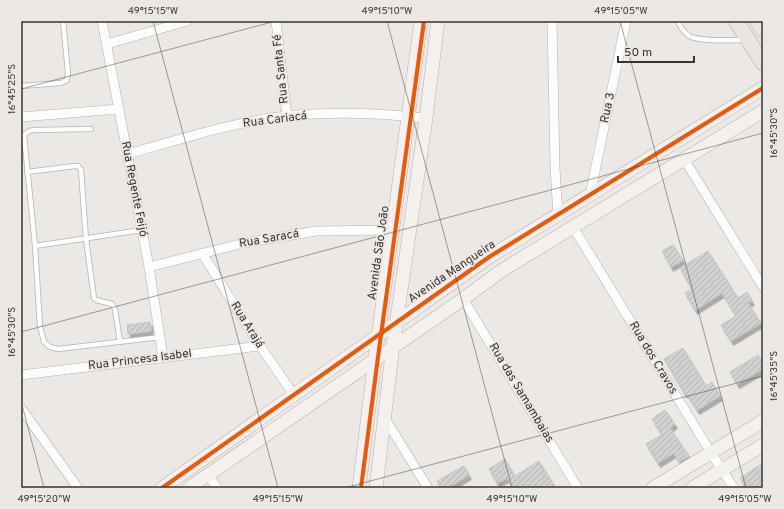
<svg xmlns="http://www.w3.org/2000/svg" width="784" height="509" viewBox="0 0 784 509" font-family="Overpass,sans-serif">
<defs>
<pattern id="building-hatch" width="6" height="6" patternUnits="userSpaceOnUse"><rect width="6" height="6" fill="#d1d1d0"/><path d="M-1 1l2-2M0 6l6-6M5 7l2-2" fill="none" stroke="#b4b4b3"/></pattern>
<filter id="shadow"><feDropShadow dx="2.5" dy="4.5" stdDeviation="0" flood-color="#0004"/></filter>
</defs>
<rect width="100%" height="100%" fill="#ebe8e5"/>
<g fill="url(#building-hatch)" stroke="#c4c4c3" filter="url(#shadow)">
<path d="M673 245 683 260 671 267 662 251Z"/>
<path d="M708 251 738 298 747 292 752 301 748 303 761 323 731 341 721 325 736 316 722 293 695 310 685 293 692 289 680 268Z"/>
<path d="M150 322 151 331 128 334 127 325Z"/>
<path d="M683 348 706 386 712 382 720 396 697 410 686 393 685 394 664 359Z"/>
<path d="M758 355 763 364V369L737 384 730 372Z"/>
<path d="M665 410 675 424 670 428 689 456 679 462 674 453 658 463 646 444 662 435 652 419Z"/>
<path d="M505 459 515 476 539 461 556 488H514L507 478 497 483 489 469Z"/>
<path d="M763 463V488H746L740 478Z"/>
<path d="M464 466 469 475 448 488H441L437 481Z"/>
</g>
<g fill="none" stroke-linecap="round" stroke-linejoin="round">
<defs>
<g id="lane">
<path d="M678 21C680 27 684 32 689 36 700 42 731 40 744 40"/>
<path d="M21 86 61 83 67 80 68 73 63 21"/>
<path d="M91 129 34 130 29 131 24 135 35 246 40 326 44 342 50 347 58 349 161 337"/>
<path d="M27 172 75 166H78L81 170 86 239 94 298 96 300 112 304 115 309 120 342"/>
<path d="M35 246 142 230"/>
</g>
<g id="street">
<path d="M102 21 149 267 163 357"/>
<path d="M276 21 287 116"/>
<path d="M552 21 555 168 558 215"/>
<path d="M107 44 187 21"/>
<path d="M21 117 119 109"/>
<path d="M127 154C179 140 232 122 286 116 333 111 380 113 426 118"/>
<path d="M684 159 763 287"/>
<path d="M590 195 626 21"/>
<path d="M573 227 711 453 734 488"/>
<path d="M202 253 260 346 294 395"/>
<path d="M149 267 244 243 316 231 392 230"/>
<path d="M463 299 578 488"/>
<path d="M21 375 260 346"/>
<path d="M21 408 78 488"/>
<path d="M384 417 428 488"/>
<path d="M208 475 217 488"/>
</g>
<g id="secondary">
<path d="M162 488 489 257 763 88"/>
<path d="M189 488 463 299 501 271 763 111"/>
<path d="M359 488 375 359 421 21"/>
<path d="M376 488 393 346 426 118 438 21"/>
<path d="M653 488 763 421"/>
<path d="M692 488 763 445"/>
</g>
<g id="primary">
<path d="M736 21 763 63"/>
<path d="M757 21 763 30"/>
</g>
</defs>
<use href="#lane" stroke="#b5b3b1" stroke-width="6"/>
<use href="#street" stroke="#b5b3b1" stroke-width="10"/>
<use href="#secondary" stroke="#b5b3b1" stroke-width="14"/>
<use href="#primary" stroke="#b0a69e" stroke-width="16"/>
<use href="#lane" stroke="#fcfcfb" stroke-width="4.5"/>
<use href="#street" stroke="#fcfcfb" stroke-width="9"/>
<use href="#secondary" stroke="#f3f0ee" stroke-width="13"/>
<use href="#primary" stroke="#eae5e1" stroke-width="15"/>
<defs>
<g id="cycleway">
<path d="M162 488 489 257 763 88"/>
<path d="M361 488 378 357 424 21"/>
</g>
</defs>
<use href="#cycleway" stroke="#ede7e3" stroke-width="6"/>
<use href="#cycleway" stroke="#e8590c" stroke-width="4"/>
</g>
<path fill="none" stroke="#373534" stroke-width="1" stroke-opacity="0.45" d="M153 21 278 488M387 21 512 488M620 21 746 488M21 89 276 21M21 332 763 133M21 401 44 488M344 488 763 376"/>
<g text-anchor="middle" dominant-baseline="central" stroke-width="3.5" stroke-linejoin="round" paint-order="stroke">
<g font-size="12" fill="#373534" stroke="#ede7e3">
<text transform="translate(281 69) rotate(-96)">Rua Santa Fé</text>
<text transform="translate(608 108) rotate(-78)">Rua 3</text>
<text transform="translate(275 120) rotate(-7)">Rua Cariacá</text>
<text transform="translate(134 189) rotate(79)">Rua Regente Feijó</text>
<text transform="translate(269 239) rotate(-10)">Rua Saracá</text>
<text transform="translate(379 253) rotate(-82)">Avenida São João</text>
<text transform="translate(452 272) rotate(-34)">Avenida Mangueira</text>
<text transform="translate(247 325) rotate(58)">Rua Arajá</text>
<text transform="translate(653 358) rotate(59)">Rua dos Cravos</text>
<text transform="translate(140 360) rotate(-7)">Rua Princesa Isabel</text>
<text transform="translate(521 393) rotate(59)">Rua das Samambaias</text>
</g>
</g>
<rect width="784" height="509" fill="none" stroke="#ede7e3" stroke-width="44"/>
<path d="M618 56v6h76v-6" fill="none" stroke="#373534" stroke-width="2"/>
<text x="624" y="56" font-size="12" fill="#373534" stroke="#ede7e3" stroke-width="3" paint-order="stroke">50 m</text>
<rect x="22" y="22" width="740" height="465" fill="none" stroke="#373534" stroke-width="1.5"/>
<g font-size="10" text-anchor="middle" fill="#373534">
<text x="153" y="14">49°15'15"W</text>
<text x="387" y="14">49°15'10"W</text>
<text x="621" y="14">49°15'05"W</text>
<text transform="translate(11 89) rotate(-90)" y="4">16°45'25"S</text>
<text transform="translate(773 133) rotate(-90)" y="4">16°45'30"S</text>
<text transform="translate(11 332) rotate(-90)" y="4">16°45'30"S</text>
<text transform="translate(773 376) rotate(-90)" y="4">16°45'35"S</text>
<text x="44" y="502">49°15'20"W</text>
<text x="278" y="502">49°15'15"W</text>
<text x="512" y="502">49°15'10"W</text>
<text x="745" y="502">49°15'05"W</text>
</g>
</svg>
